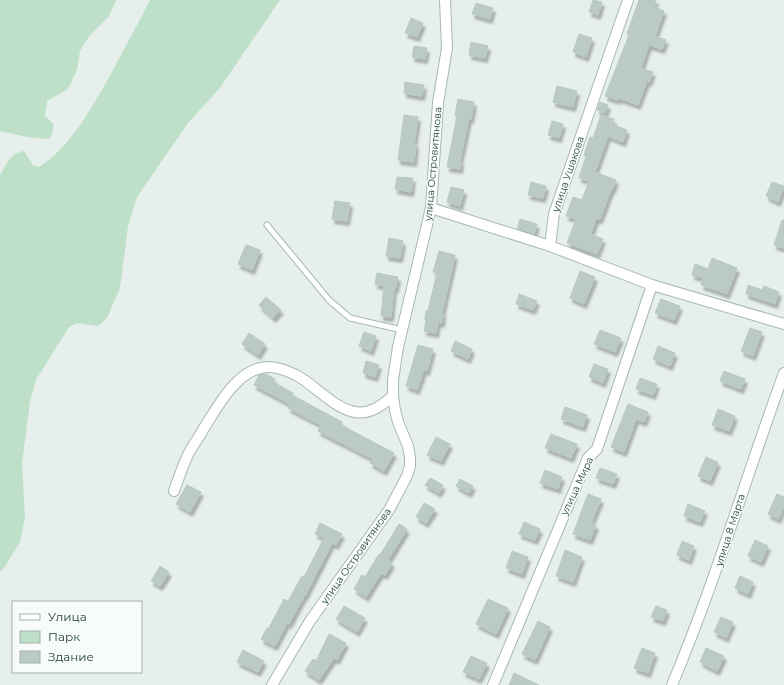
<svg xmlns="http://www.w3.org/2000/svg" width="784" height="685" viewBox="0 0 784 685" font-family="Montserrat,sans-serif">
<defs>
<filter id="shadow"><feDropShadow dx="2.5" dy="4.5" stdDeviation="1" flood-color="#0004"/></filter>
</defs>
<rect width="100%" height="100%" fill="#e6efeb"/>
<g fill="#bfe0c8">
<path d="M0 0H116L109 16 90 35 80 51 77 70 68 89 47 101 45 116 53 124V132L49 139 27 137 0 131Z"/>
<path d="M150 0H280L219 89 188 123 137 197 128 226 120 288 107 318 98 326 77 323 69 327 36 380 30 401 22 464 25 518 20 542 4 568 0 571V175C7 164 10 153 24 151L33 165 39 167C72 146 94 104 113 70 125 47 138 24 150 0Z"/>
</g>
<g fill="#bbcac4" stroke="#b8c9c2" filter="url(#shadow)">
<path d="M593 0 602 2 598 15 589 12Z"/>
<path d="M639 0H656L654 7 664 11 655 36 666 40 662 49 649 45 641 68 653 72 649 82 647 81 638 105 619 98 618 100 605 96 629 35 627 34Z"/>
<path d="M476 3 493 8 490 19 472 14Z"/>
<path d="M411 18 423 23 417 37 405 33Z"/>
<path d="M579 34 592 38 586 57 573 52Z"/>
<path d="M471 42 488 46 485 58 469 55Z"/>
<path d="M414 46 427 48 425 59 412 57Z"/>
<path d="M405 82 424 85 422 96 404 93Z"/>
<path d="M557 86 577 91 573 107 553 102Z"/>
<path d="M458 99 474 102 471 119 469 118 460 161H461L460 169 447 167 457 116H455Z"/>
<path d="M600 102 608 105 605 113 597 110Z"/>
<path d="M404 115 418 117 414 144H416L414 162 398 160Z"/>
<path d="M601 115 614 119 612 124 627 130 623 142 608 136 595 172 616 180 612 190H611L600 219H596L591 234 603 239 597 254 567 243 576 219 566 216 573 197 582 200 589 181 579 178 586 156 584 155 590 137 593 138Z"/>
<path d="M552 121 563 124 559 138 548 135Z"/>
<path d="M397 177 413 178 411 192 395 189Z"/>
<path d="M531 182 546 186 543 198 528 195Z"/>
<path d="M772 182 784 186 778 202 766 196Z"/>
<path d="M451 187 464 190 460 206 447 202Z"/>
<path d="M335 201 350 203 347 221 332 219Z"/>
<path d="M520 219 537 224 534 234 517 229Z"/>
<path d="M782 220H784V248L774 245Z"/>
<path d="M389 238 403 241 400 258 386 256Z"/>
<path d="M246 245 260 250 252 270 238 264Z"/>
<path d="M439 251 455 255 442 313H443L442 323 438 322 436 333 424 331 426 320H425L426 311H428L437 273 433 272Z"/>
<path d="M712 258 737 268 727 294 701 285 703 278 692 275 695 264 708 269Z"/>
<path d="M580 271 595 277 584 304 570 298Z"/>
<path d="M377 273 398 277 396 288H394L391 317 381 316 384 286 375 284Z"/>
<path d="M748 285 762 290 764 286 779 292 775 304 746 294Z"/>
<path d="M519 294 537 301 533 310 516 304Z"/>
<path d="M266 297 281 310 273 318 259 305Z"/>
<path d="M661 299 680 306 674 320 655 313Z"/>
<path d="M750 328 762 332 753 356 741 351Z"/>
<path d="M600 330 621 338 615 352 594 344Z"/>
<path d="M364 332 376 336 371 351 359 346Z"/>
<path d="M249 333 265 344 258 355 242 344Z"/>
<path d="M455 341 472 349 468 359 451 351Z"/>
<path d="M418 345 433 349 427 371 424 370 417 390 406 386Z"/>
<path d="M658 346 675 353 670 366 653 359Z"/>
<path d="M366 361 379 365 375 377 363 373Z"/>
<path d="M594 364 608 369 603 383 589 377Z"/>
<path d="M724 371 745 379 741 389 720 381Z"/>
<path d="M266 374 275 379 273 382 293 393 292 395 342 422 341 425 394 453 384 471 370 463 373 459 318 431 321 425 288 408 290 404 254 385 259 375Z"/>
<path d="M640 378 657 384 653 395 636 389Z"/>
<path d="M628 404 648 412 644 422 636 419 624 452 611 447Z"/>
<path d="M565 407 587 415 583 427 561 419Z"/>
<path d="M718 409 735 416 729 431 712 425Z"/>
<path d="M551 434 577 444 571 458 545 448Z"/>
<path d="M436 437 450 444 441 461 427 455Z"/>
<path d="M706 457 718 462 710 481 698 476Z"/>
<path d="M600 468 617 474 613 484 596 478Z"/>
<path d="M545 470 562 477 558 489 540 483Z"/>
<path d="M430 478 443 485 439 493 425 485Z"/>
<path d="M460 479 473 486 469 493 456 486Z"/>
<path d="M187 485 201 492 190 512 176 504Z"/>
<path d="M588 494 601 499 591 523 596 525 590 540 573 534Z"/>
<path d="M777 494 784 497V506L778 519 768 514Z"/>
<path d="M424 503 435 509 426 523 416 517Z"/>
<path d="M688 504 705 511 700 522 684 516Z"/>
<path d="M524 522 540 529 535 540 519 534Z"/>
<path d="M320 523 342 534 336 545 332 543 305 596H304L289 624 287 623 275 646 261 639 267 628H269L284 599 288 601 302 576 304 577 324 538 315 534Z"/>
<path d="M399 524 407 529 388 560 392 563 385 575 381 573 366 597 354 589 362 575 365 577 379 554 380 555Z"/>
<path d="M755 540 768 546 761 562 748 556Z"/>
<path d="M682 541 694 546 689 560 677 555Z"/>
<path d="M565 550 582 557 573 582 556 576Z"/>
<path d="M512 551 528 557 522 574 506 568Z"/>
<path d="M160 566 169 572 160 586 151 581Z"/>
<path d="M740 576 753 582 748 594 735 588Z"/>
<path d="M488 599 508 608 496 634 476 624Z"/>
<path d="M344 606 365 618 357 632 336 619Z"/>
<path d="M656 606 667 610 663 621 651 617Z"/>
<path d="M721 617 733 622 726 638 714 632Z"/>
<path d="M538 621 550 627 535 660 522 654Z"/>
<path d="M329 634 346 643 337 660 334 658 319 680 305 671 313 659 316 661Z"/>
<path d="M642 648 655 653 648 673 634 668Z"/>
<path d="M706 648 724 656 717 671 700 662Z"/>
<path d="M243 650 264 661 258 672 237 662Z"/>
<path d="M471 656 487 663 479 679 463 672Z"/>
<path d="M514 673 539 685H509Z"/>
</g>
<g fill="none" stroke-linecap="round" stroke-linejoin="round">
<defs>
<path id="lane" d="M267 225 329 300 350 318 402 330"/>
<g id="street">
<path d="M628 0 554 214 550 246 652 285 784 324"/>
<path d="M431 208 550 246"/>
<path d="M174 491C178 480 182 468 187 457 191 447 199 438 204 428 217 408 235 373 261 368 273 365 285 370 296 375 315 385 333 408 355 412 370 415 382 405 393 396"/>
<path d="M272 685 310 621 389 510 407 476 410 466V457L408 446 398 422 395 410 393 396V380L398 347 431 208 438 103 447 48 445 0"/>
<path d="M493 685 575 489 588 458 597 449 652 285"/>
<path d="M672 685C715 583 746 477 784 373"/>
</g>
</defs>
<use href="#lane" stroke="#a8b8b2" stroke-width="7"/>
<use href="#street" stroke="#a8b8b2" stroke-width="12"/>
<use href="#lane" stroke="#fff" stroke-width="5"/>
<use href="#street" stroke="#fff" stroke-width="10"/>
</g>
<g text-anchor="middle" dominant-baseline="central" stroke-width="3" stroke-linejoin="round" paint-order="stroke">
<g font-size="10" fill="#24423a" stroke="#f7fbf9">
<text transform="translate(433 164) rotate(-85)">улица Островитянова</text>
<text transform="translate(568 174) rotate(-71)">улица Ушакова</text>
<text transform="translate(577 486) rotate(-65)">улица Мира</text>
<text transform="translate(730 530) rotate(-72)">улица 8 Марта</text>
<text transform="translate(356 556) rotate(-55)">улица Островитянова</text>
</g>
</g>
<rect x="12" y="601" width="130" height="72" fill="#f7fbf9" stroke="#a3b1ad"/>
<rect x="20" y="614" width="20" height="6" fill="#ffffff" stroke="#a3b1ad"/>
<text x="48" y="621" font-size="12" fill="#24423a">Улица</text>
<rect x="20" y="631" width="20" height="12" fill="#bfe0c8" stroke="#a3b1ad"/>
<text x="48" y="641" font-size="12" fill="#24423a">Парк</text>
<rect x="20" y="651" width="20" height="12" fill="#bbcac4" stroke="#a3b1ad"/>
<text x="48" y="661" font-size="12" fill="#24423a">Здание</text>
</svg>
